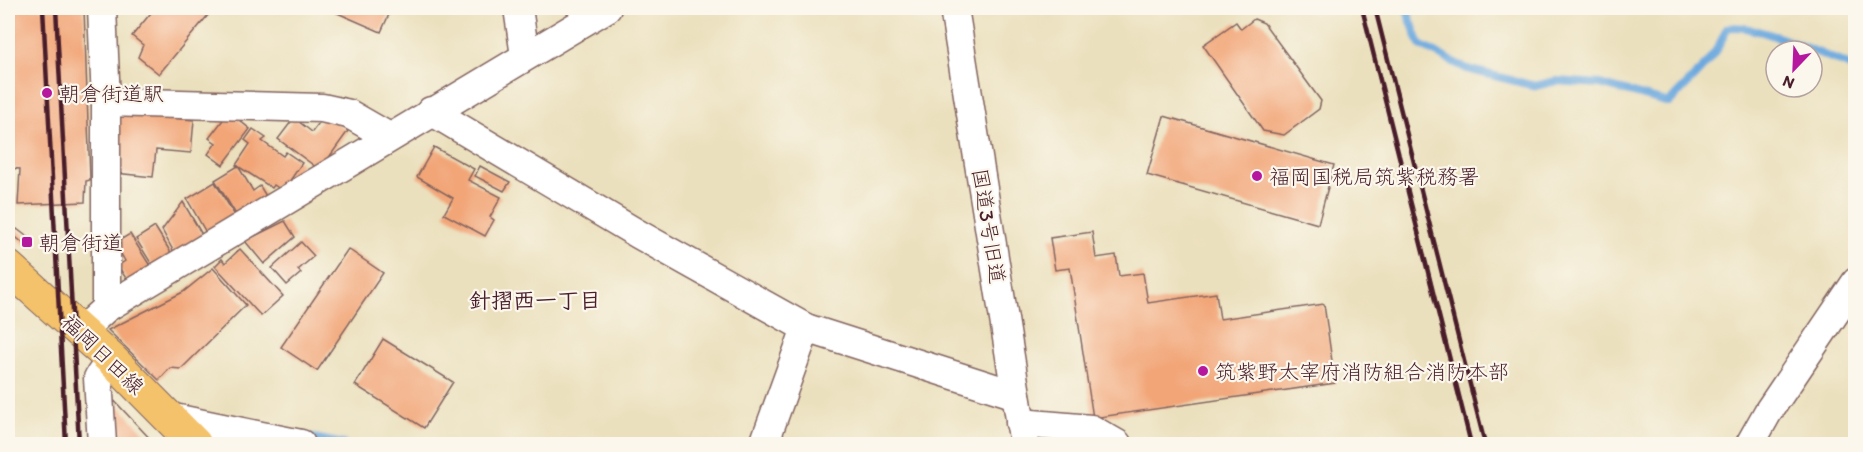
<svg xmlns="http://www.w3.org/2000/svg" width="1863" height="452" viewBox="0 0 1863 452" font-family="Itim,'Klee One',sans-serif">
<rect width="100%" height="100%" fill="#fbf7ec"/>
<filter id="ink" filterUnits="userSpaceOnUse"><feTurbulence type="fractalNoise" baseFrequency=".0167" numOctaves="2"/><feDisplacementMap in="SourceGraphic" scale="12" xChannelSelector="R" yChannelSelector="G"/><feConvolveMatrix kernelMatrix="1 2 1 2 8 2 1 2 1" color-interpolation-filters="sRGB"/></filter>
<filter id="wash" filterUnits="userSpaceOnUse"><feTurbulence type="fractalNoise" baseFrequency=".008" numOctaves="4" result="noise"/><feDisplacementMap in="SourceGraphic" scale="24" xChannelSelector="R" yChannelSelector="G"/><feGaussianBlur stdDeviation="1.35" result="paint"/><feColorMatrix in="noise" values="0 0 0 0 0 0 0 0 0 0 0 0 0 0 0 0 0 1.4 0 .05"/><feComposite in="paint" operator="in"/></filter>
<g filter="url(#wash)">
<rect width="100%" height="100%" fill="#ebe0bd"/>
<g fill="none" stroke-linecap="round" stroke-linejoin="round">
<g stroke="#6ca9de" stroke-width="8">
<path d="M1406 8 1420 45 1467 69 1535 86 1556 81 1600 84 1669 103C1694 75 1713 64 1727 28 1751 21 1829 58 1856 68"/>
<path d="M303 436 343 444"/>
</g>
</g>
<g id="blocks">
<g fill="#f2a678">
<path d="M8 8H84L90 180 86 181 85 202 18 205 20 169 8 168Z"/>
<path d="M155 8H214L159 74 138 57 143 45 132 36Z"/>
<path d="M326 8H387L391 10 381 32Z"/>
<path d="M1254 19 1264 23 1321 101 1319 109 1284 135 1263 131 1203 45 1236 22 1241 29Z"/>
<path d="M229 112 250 129 223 165 208 154 216 143 209 138Z"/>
<path d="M120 113 194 120 191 153 156 150 153 177 115 173Z"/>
<path d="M325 115 348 131 320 170 278 139 294 118 312 132Z"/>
<path d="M1164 116 1334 165 1318 224 1147 175Z"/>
<path d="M253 129 266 138 262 141 283 156 286 152 302 163 283 191 274 185 272 188 236 165 250 144 245 140Z"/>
<path d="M434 147 474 169 468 180 501 197 490 217 494 220 485 236 444 214 453 198 417 177Z"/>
<path d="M238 166 253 191 260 186 270 203 240 221 215 180Z"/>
<path d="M480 166 510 182 504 191 475 176Z"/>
<path d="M215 182 237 219 208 236 187 199Z"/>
<path d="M183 202 204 238 175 254 162 230Z"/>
<path d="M285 221 295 237 264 264 245 241Z"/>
<path d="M155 227 173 256 154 268 136 239Z"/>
<path d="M17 229 34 242 29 248 12 234Z"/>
<path d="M1092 232 1096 258 1116 255 1119 276 1143 273 1148 303 1216 293 1220 319 1324 304 1335 383 1093 418 1070 268 1055 270 1050 238Z"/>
<path d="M130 234 152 269 129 283 118 266 125 261 115 243Z"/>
<path d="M301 242 314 256 298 270 301 273 287 285 272 268Z"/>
<path d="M240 249 283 296 261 316 215 266 222 259 225 263Z"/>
<path d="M348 249 383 273 317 371 281 347Z"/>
<path d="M213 268 246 305 181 369 170 368 159 380 108 330 183 292Z"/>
<path d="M383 339 453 382 424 428 355 385Z"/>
<path d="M108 394 155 444H113Z"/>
</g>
</g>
</g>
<g filter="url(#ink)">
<use href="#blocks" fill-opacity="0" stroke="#82635e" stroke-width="1.5"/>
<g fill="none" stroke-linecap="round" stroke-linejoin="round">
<defs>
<g id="minor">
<path d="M102 8 106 102V308"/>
<path d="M518 8 525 56"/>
<path d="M954 8 1024 444"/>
<path d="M106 102 322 108 349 114 389 137"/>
<path d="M431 111 638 234 806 328 1016 395"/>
<path d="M81 331 106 308 607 8"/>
<path d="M169 417 301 444"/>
<path d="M1020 423 1091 429 1117 444"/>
<path d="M102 444 98 378 111 359"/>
<path d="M764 444 806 328"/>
<path d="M1750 444 1768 412 1856 282"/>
</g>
<path id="major" d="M8 267 111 359 195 444"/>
</defs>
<use href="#minor" stroke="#82635e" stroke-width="31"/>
<use href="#major" stroke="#82635e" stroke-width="35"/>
<use href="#minor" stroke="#fff" stroke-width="28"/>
<use href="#major" stroke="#f4c26a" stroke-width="33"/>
<g stroke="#4a1f2b" stroke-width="4.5">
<path d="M43 8 66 444"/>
<path d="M56 8 79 444"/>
<path d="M1362 8 1471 444"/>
<path d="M1375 8 1485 444"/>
</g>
</g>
</g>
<g fill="#b5179e" stroke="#fbf7ec" stroke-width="2">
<circle cx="47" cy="93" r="6"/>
<circle cx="1257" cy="176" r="6"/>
<rect x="21" y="236" width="12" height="12" rx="3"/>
<circle cx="1203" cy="371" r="6"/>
</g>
<g text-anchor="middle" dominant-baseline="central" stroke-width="4.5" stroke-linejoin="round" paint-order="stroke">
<g font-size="21" fill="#4a1f2b" stroke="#fbf7ec" text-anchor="start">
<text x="59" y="93">朝倉街道駅</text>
<text x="1269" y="176">福岡国税局筑紫税務署</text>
<text x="39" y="242">朝倉街道</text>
<text x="1215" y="371">筑紫野太宰府消防組合消防本部</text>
</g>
<g font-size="21" fill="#4a1f2b" stroke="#fbf7ec">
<text transform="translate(989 226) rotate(81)">国道3号旧道</text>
<text transform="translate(103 354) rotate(44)">福岡日田線</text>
</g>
<g font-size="22" font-weight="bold" fill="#4a1f2b" stroke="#fbf7ec">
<text x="535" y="300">針摺西一丁目</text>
</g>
</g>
<rect width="1863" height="452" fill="none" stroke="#fbf7ec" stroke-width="30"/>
<g transform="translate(1794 69) rotate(203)"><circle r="28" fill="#fbf7ec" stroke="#b4a19f" stroke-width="1.5"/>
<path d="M0-4.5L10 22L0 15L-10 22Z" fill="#b5179e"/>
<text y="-9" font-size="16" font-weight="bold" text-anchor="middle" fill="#4a1f2b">N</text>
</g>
</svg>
